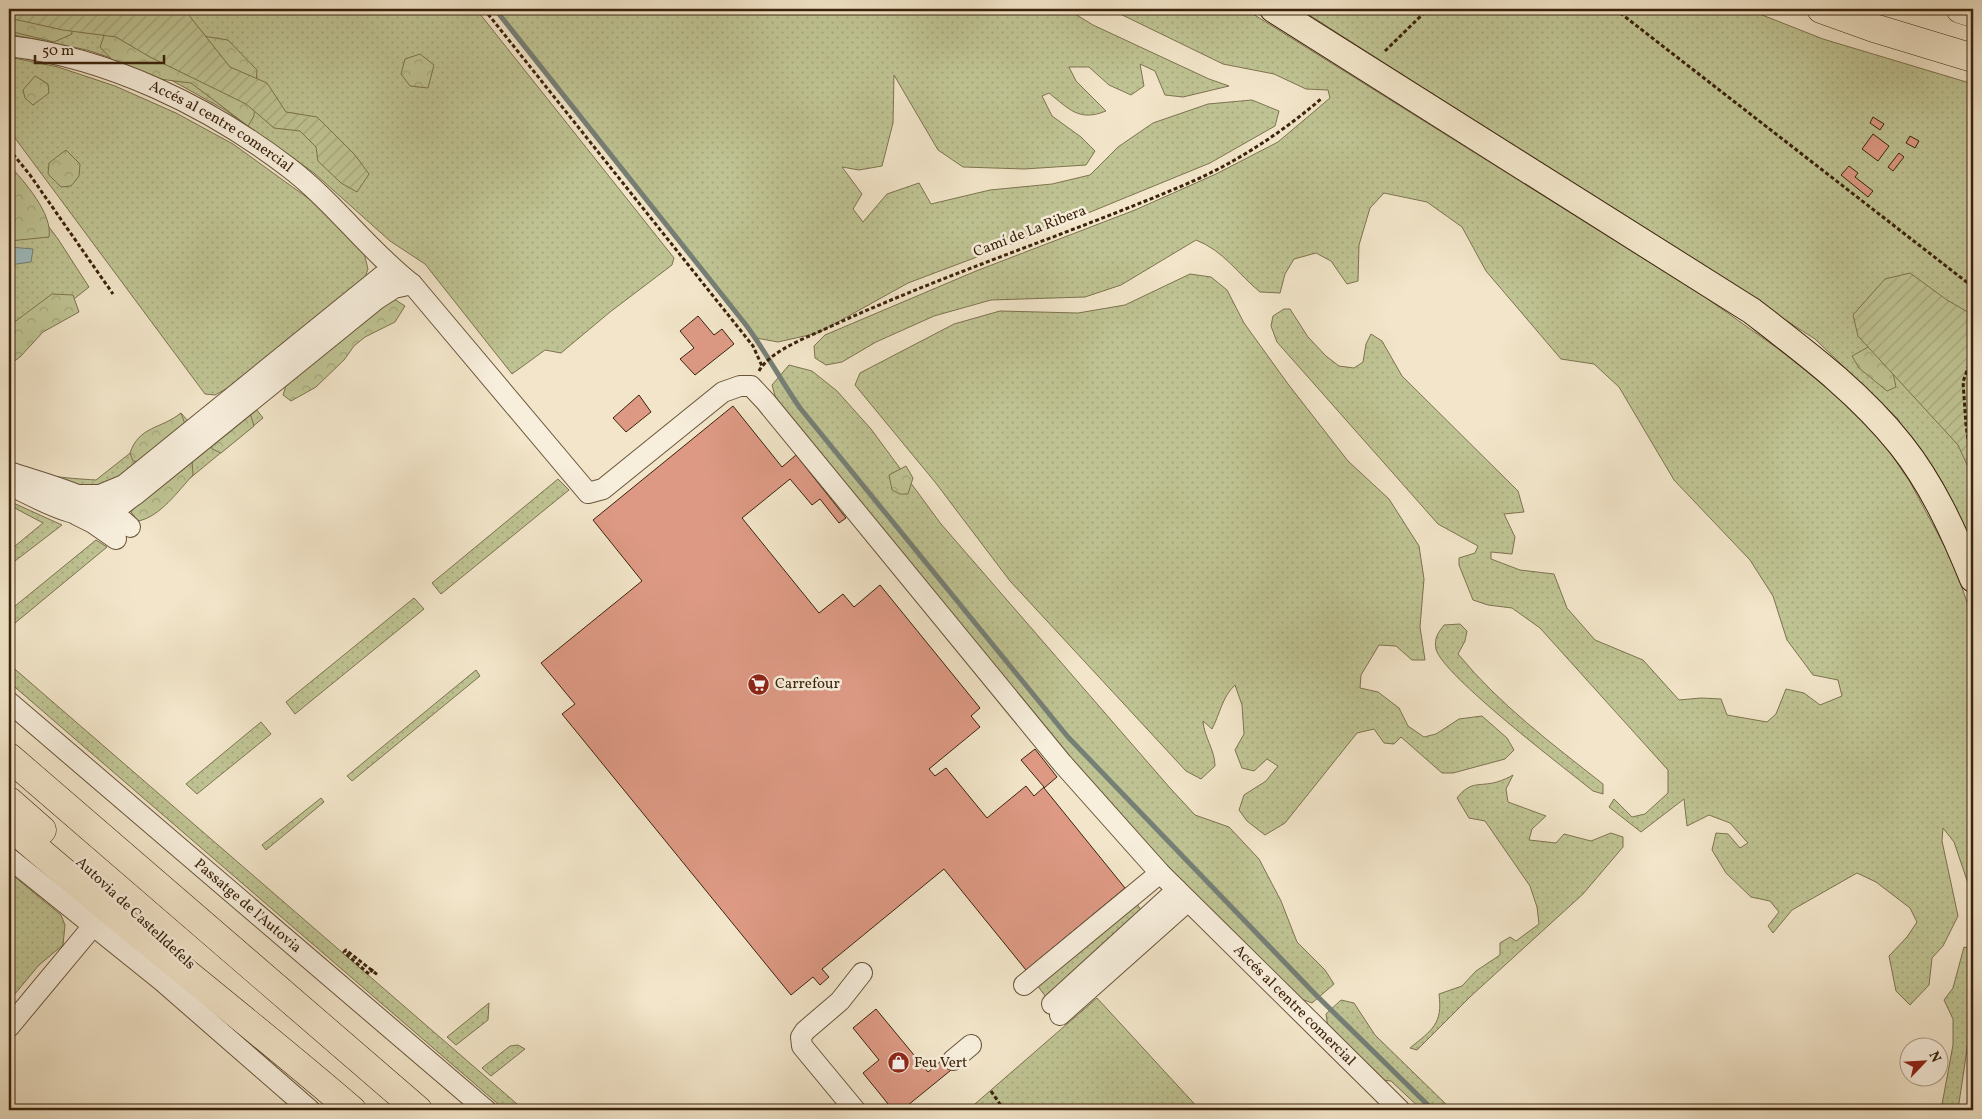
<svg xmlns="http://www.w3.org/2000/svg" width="1982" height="1119" viewBox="0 0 1982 1119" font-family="Vollkorn,serif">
<defs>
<pattern id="grass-dots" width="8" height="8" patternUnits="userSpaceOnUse" patternTransform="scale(1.25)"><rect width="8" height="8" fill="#bfc393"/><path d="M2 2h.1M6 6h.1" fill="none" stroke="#a5a77d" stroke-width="1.8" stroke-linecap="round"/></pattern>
<pattern id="forest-crowns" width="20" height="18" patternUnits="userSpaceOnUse" patternTransform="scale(1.25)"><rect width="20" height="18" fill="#bfc393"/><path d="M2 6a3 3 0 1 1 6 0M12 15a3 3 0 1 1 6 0" fill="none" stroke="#a5a77d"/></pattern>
<pattern id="garden-furrows" width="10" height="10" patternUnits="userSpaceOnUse" patternTransform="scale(1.25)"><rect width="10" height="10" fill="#bfc393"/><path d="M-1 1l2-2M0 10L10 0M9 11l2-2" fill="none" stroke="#a5a77d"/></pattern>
</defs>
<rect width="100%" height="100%" fill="#f2e5c9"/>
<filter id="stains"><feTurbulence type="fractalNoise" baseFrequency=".004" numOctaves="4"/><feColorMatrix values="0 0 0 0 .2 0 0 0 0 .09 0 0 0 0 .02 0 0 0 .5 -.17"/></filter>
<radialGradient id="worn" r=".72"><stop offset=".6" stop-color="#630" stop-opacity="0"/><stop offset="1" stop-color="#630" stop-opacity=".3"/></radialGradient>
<g fill="url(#grass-dots)" stroke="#7d734f">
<path d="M9 9H476L674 258 672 265 610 312 561 353 545 350 512 374 425 264 390 241 314 173 225 110 162 75 87 50 9 34Z"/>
<path d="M495 9H1067L1093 25 1209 79 1229 86 1183 97 1165 95 1155 71 1140 64 1144 86 1131 95 1109 85 1089 67H1069L1076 81 1106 111C1079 122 1069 109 1049 93L1042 96 1052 116 1081 137 1095 151 1086 165 1024 169 963 167 938 150 894 75 893 123 882 166 859 170 842 167 862 194 853 209 863 222 887 194 919 183 931 204 990 190 1052 184 1090 175 1118 147 1153 123 1208 104 1252 100 1279 111 1275 126 1210 163 1022 240 908 283 818 333 778 342 756 338Z"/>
<path d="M1110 9H1245L1705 297 1808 370 1850 406 1881 439 1910 482 1953 562 1973 619V893L1972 895 1954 842 1943 828 1942 841 1958 916 1943 946 1932 958 1929 985 1910 1005 1896 991 1889 956 1907 937 1917 922 1910 908 1876 882 1857 873 1792 910 1773 933 1768 926 1779 912 1770 901 1751 897 1726 873 1712 850 1716 833 1728 834 1740 848 1748 843 1730 823 1709 815 1687 826 1684 799 1641 832 1609 807 1614 799 1632 817 1645 814 1668 793V770L1540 628 1512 608 1488 605 1473 600 1459 565V558L1475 553 1478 546 1438 524 1277 342 1271 326 1273 316 1284 309H1290L1308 337 1326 356 1339 366 1354 368 1363 362 1366 344 1371 334 1382 341 1402 376 1518 491 1524 512 1504 514 1515 537 1512 554 1491 552V559L1520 570 1554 574 1567 608 1595 640 1643 660 1679 700 1701 698 1721 699 1727 715 1767 722 1776 714 1786 689 1804 693 1820 705 1842 696 1838 680 1813 675 1787 640 1773 596 1750 560 1674 480 1619 387 1594 364 1561 359 1486 271 1462 227 1427 202 1384 193 1370 208 1359 245 1358 281 1347 284 1331 261 1316 253 1294 259 1285 274 1280 293 1260 292C1238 274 1224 251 1196 240L1121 285 1085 297 991 300 934 316 876 342 842 362 826 365 815 358 814 346 825 335 976 271 1135 210 1216 174 1278 142 1330 98 1328 90 1306 89 1274 74 1223 64Z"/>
<path d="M1300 9H1747L1823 39 1973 84V546L1898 419 1815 339Z"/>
<path d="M9 57 58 67 115 86 176 113 233 144 323 209 364 253 368 269 364 280 233 385 215 395 205 394 9 130Z"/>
<path d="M9 174 58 239 89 287 9 351Z"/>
<path d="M1190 274 1211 277 1227 290 1244 323 1288 384 1348 461 1389 499 1419 546 1424 579 1420 627 1425 660H1412L1396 646 1379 645 1361 675 1360 688 1378 692 1399 708 1408 726 1424 737 1436 734 1459 719 1482 716 1507 738 1514 750 1505 759 1453 773H1442L1401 737 1394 744 1384 743 1374 729 1357 733 1285 823 1265 835 1247 821 1239 810 1244 795 1266 781 1278 766 1267 759 1254 771 1242 768 1235 750 1244 734 1242 705 1235 685C1222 697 1220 714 1212 729L1203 721C1204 737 1215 750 1215 766L1201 779 1186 771 1010 581 935 482 855 385 860 373 954 324 1000 311 1078 313 1125 305Z"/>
<path d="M789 365 812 371 837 391 871 429 941 524 1170 788 1195 815 1229 827 1259 859 1281 901 1297 942 1325 970 1334 984 1312 1003 1299 998 1185 886 1077 768 776 399 772 385Z"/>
<path d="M256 409 263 418 138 521 131 512Z"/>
<path d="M181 413 188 421 109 486H79L9 467V461C34 477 67 478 96 480Z"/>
<path d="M558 479 569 490 441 594 432 583Z"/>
<path d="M9 501 62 525 11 564 9 562V551L43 523 9 505Z"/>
<path d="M96 540 107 547 9 628V611Z"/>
<path d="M414 598 424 609 295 714 286 702Z"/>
<path d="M1460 624 1467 631 1465 641 1458 654C1500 705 1551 743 1603 784V794L1593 791C1566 769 1442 675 1436 649 1434 638 1438 633 1444 625Z"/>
<path d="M9 664 524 1110H505L9 682Z"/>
<path d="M476 670 480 676 352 781 347 776Z"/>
<path d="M261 722 271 734 197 794 186 784Z"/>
<path d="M1513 775 1506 789 1508 802 1546 816 1532 829 1529 840 1556 843 1564 834 1591 841 1611 833 1623 837V847L1583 894 1471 996 1417 1050 1410 1048C1432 1030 1443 1024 1439 994L1462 986 1476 971 1500 955V943L1510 937 1516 941 1539 924 1537 907 1530 886 1485 821 1469 818 1457 798C1471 780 1479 787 1497 782 1503 780 1508 778 1513 775Z"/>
<path d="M321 798 324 802 266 850 262 845Z"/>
<path d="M9 872 61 915 65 925 63 945 39 965 9 1001Z"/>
<path d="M1136 903 1142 911 1046 997 1037 985Z"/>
<path d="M1964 947 1971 949C1981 970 1962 1081 1958 1110H1941L1953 1045V1019L1944 1000 1953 988Z"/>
<path d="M1097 998 1200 1110H968Z"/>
<path d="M1341 1000 1354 1003 1375 1035 1452 1110H1422L1391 1081 1383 1080 1328 1028 1326 1014Z"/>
<path d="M489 1003 488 1020 456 1045 447 1037Z"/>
<path d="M518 1045 525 1049 491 1076 482 1068 510 1046Z"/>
</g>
<g fill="url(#forest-crowns)" stroke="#7d734f">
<path d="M9 12 69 21 72 34 54 42 9 31Z"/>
<path d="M105 33 196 35 228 40 257 70 254 116 248 126 191 83 159 79 119 67 100 47Z"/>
<path d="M420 54 434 65 428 88 410 86 401 74 405 59Z"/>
<path d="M35 76 48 84 49 93 33 105 25 98 23 90Z"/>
<path d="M66 150 80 164 79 176 71 186 61 187 48 174 49 163Z"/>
<path d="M9 165C24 181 53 214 49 237L9 241Z"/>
<path d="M52 294 73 295 79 312 43 332 20 357 9 365V326Z"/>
<path d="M391 297 405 306 395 322 365 337 354 346 344 360 316 387 291 401 283 395 289 376Z"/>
<path d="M1870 346 1891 364 1896 387 1887 391 1859 368 1852 356Z"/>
<path d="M181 413 186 427 144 462 133 461 130 453C139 426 161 429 181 413Z"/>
<path d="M250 413 254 426 221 453 212 449 211 433Z"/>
<path d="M192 461 193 475C178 491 160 517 138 521L131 512 144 496 165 483 176 462Z"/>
<path d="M906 466 913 478 908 494H900L892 490 889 475Z"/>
</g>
<g fill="url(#garden-furrows)" stroke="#7d734f">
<path d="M9 9H184L230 67 267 83 286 112 317 117 355 155 369 174 357 192 341 183 318 161 316 147 300 131 274 128 246 104 150 57 116 37 63 30 9 18Z"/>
<path d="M1910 273 1947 300 1973 315V478L1958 445 1858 336 1853 315 1885 279Z"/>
</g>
<path fill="#9dbdbe" stroke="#767f76" d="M9 247 33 249 31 262 9 265Z"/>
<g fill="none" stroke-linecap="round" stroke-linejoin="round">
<path stroke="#767f76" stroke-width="5" d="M495 9 746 325C766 352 781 381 800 408L1068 737 1316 995 1433 1110"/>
</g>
<g fill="#dd9984" stroke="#3b230b">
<path d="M1873 117 1884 124 1880 130 1870 123Z"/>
<path d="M1873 134 1889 146 1878 161 1862 149Z"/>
<path d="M1910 136 1919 141 1915 148 1906 143Z"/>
<path d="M1899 153 1904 157 1893 171 1888 167Z"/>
<path d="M1849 166 1858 173 1855 177 1873 191 1868 197 1841 175Z"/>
<path d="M698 316 714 335 722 329 734 344 695 375 680 359 694 348 680 331Z"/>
<path d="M639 395 651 412 626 432 613 418Z"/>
<path d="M733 406 782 467 796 455 846 518 839 523 820 499 812 505 790 479 742 518 819 613 843 594 854 607 880 585 980 708 971 716 980 727 929 769 935 776 946 768 987 818 1026 786 1034 796 1044 787 1021 760 1035 749 1057 777 1044 788 1125 888 1026 970 944 869 822 969 829 977 820 985 813 977 791 995 562 714 575 704 541 663 642 581 593 520Z"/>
<path d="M876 1009 928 1072 948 1055 956 1066 902 1110H893L863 1073 879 1060 853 1028Z"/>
</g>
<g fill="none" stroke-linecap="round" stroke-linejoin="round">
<defs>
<g id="minor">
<path id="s1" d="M9 46C109 58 208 106 288 167 333 201 368 250 412 284L588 493 603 489 723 392 740 386H751L766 402 1062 763 1160 873 1400 1110"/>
<path d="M9 472C51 486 97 496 130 527"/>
<path d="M9 485C38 498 80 526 112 511 120 507 127 500 135 495L377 299 394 288 412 284"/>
<path d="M78 495H100L124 485 382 276 396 272"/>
<path d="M77 515 93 523 116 539"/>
<path id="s2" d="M9 702 486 1110"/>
<path d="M9 858 162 981 310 1110"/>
<path d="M1024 985 1160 873"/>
<path d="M1052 1004 1177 890"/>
<path d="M1060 1015 1188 901"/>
<path d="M9 1027 93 926"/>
<path d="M953 1060 971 1045"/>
<path d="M855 1110 802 1046 801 1037 805 1031 840 1001 862 973"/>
</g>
<path id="major" d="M1273 9 1752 311C1805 352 1859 392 1901 445 1932 484 1954 532 1973 579"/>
<g id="highway">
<path d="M1821 9 1874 28 1973 58"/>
<path d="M1960 9 1973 13"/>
<path d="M9 757 418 1110"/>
<path d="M9 801 42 830"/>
<path d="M9 825C121 923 239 1013 352 1110"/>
</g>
</defs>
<use href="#minor" stroke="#69543a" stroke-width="22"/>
<use href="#major" stroke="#3b230b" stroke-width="28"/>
<use href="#highway" stroke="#3b230b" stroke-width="29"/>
<g stroke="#3b230b" stroke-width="3" stroke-dasharray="4 2.5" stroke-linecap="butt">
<path d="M484 9 753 346 762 366"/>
<path d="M1615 9 1973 287"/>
<path d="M1385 51 1428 9"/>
<path d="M9 149 30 175 113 294"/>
<path d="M1973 360 1970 362 1963 382 1966 425 1973 476"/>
<path d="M759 371C771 349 814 335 836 324 950 272 1069 234 1184 185 1234 164 1280 134 1321 99"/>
<path d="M373 969 369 974 344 952 346 950 379 976"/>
<path d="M991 1091 1004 1110"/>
</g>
<use href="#minor" stroke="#f7eedc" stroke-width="20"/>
<use href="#major" stroke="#f2e5c9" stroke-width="26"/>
<use href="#highway" stroke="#f2e5c9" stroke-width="28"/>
</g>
<defs>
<symbol id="supermarket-disc" viewBox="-11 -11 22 22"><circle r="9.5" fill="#8f2418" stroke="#f7eedc"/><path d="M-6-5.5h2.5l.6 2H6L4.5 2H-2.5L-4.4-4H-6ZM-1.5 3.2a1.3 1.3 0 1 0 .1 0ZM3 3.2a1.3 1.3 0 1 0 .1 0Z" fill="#fff"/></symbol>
<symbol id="shop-disc" viewBox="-11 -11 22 22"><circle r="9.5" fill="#8f2418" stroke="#f7eedc"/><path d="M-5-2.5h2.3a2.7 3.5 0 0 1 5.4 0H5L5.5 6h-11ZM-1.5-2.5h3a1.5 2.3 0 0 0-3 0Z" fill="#fff"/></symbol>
</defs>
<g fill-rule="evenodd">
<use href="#supermarket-disc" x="746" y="672" width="25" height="25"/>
<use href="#shop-disc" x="886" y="1050" width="25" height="25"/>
</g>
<g text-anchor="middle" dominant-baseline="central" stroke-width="5" stroke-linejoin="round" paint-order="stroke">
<g font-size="15" fill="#3b230b" stroke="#f7eedc">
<text stroke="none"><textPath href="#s1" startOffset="229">Accés al centre comercial</textPath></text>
<text transform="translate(1030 232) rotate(-21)">Camí de La Ribera</text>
<text stroke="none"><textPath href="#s2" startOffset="314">Passatge de l'Autovia</textPath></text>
<text transform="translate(135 914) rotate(43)">Autovia de Castelldefels</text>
<text stroke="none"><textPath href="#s1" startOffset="1775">Accés al centre comercial</textPath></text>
</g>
<g font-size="15" fill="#3b230b" stroke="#f7eedc" text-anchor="start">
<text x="775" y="684">Carrefour</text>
<text x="914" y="1063">Feu Vert</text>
</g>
</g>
<rect width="1982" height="1119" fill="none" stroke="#f2e5c9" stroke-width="30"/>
<rect x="10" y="10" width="1962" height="1099" fill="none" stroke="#3b230b" stroke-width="2.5"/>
<rect x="15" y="15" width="1952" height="1089" fill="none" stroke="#3b230b"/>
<g transform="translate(1924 1062) rotate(65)"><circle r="24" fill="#f7eedc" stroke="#ac9d88"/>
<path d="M0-4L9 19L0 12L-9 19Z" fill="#8f2418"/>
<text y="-8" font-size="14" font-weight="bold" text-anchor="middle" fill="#3b230b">N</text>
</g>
<path d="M35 55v8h129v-8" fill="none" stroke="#3b230b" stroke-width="2.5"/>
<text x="42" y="55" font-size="15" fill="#3b230b" stroke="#f7eedc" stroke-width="4" paint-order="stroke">50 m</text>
<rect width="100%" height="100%" filter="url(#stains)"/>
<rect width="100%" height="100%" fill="url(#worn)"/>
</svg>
